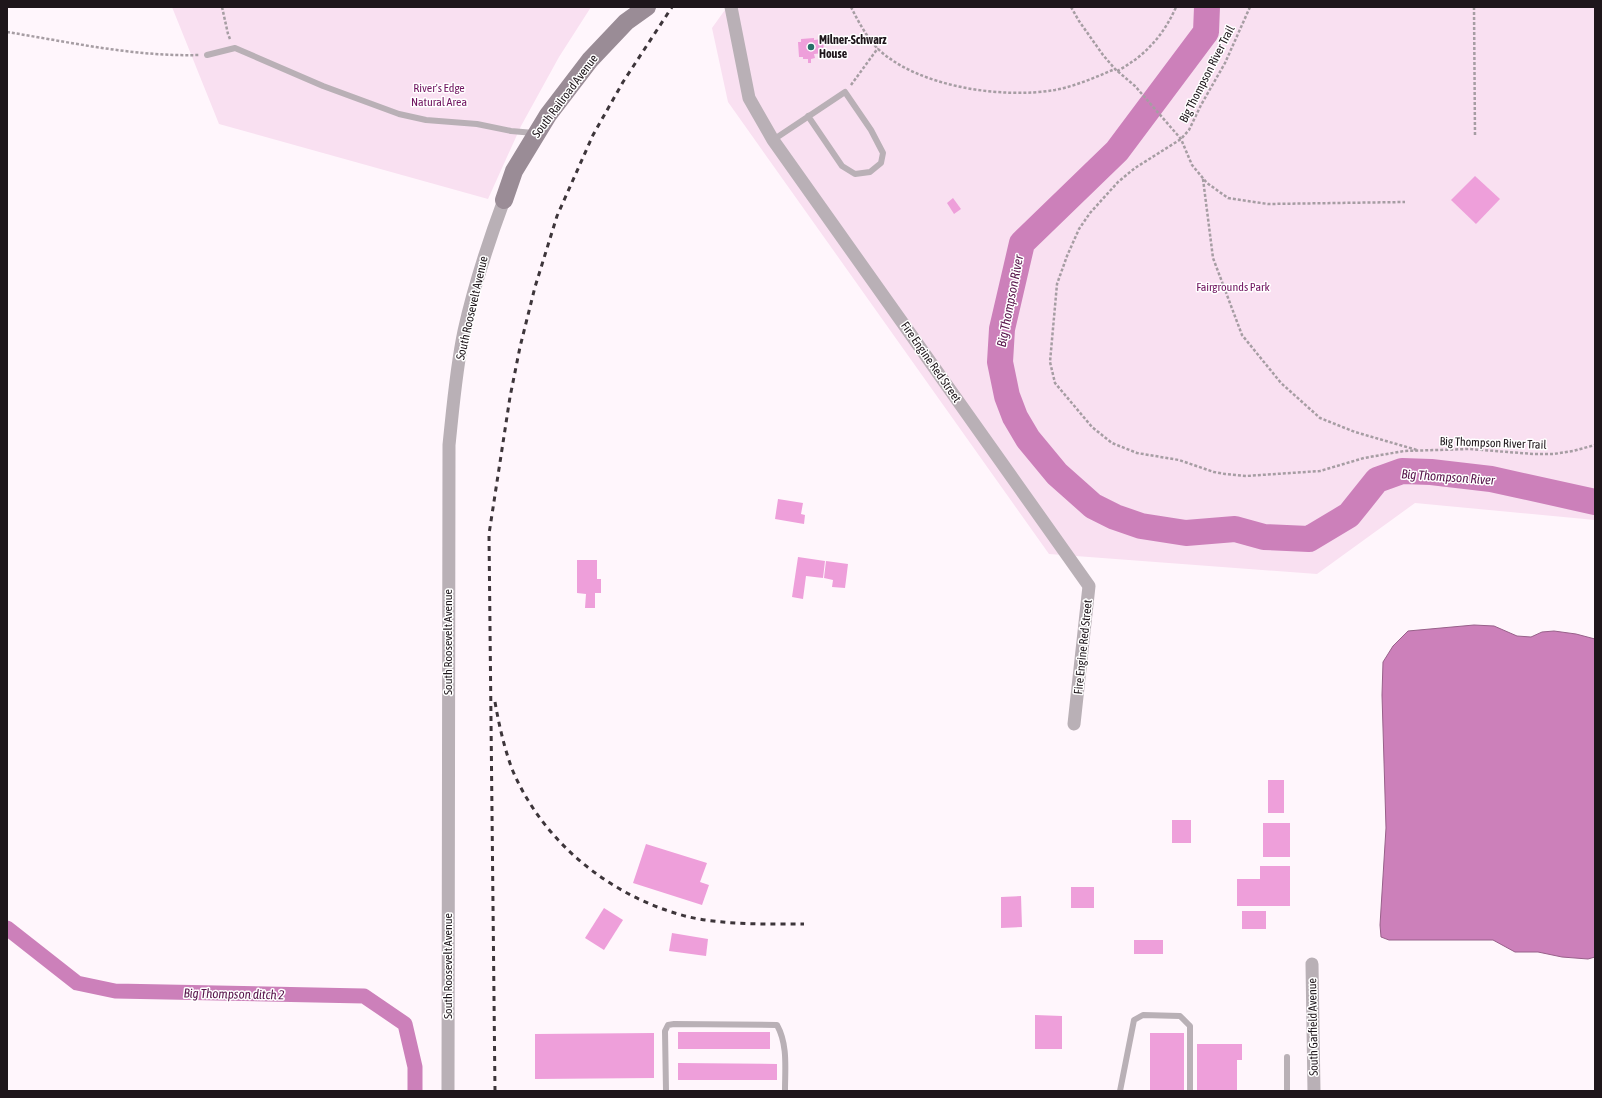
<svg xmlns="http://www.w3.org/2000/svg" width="1602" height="1098" viewBox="0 0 1602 1098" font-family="'Asap Condensed',sans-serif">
<rect width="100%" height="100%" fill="#fff6fc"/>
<g fill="#f9e0f1">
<path d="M172 7H591L559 57 521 126 488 199 219 124Z"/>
<path d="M727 7H1595V520L1415 503 1317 574 1049 554 728 102 712 28Z"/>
</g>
<path fill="#cc80ba" stroke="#98608a" d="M1474 625 1494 626 1517 636 1531 637 1542 632 1554 631 1576 634 1595 639V957L1588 959 1562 957 1538 952H1515L1493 940H1389L1381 937 1380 925 1386 828 1382 695 1383 662 1393 646 1408 631Z"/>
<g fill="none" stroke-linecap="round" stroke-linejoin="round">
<path stroke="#cc80ba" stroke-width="15" d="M7 928 77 983 115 991 364 996 405 1024 415 1067V1091"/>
<path stroke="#cc80ba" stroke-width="26" d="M1207 7 1206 32 1117 151 1022 243 1002 329 1000 362 1007 396 1015 417 1028 439 1057 474 1093 506 1115 517 1141 526 1186 533 1235 529 1264 537 1309 539 1349 515 1377 480 1402 471 1431 472 1491 479 1595 502"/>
</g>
<g fill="#ee9fda">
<path d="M814 38V40L823 39 824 53 814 54 815 58 811 59V63H808V59H803V57H799L798 42H801V39Z"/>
<path d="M1475 176 1500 199 1476 224 1451 200Z"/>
<path d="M953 198 961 209 954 214 947 203Z"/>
<path d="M778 499 803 503 801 514 805 515 804 524 775 519Z"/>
<path d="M798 557 825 561 823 578 806 576 803 599 792 597Z"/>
<path d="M577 560H597V579H601V593H595V608H585L586 594 577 593Z"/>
<path d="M826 561 848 564 845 588 832 587 833 580 824 578Z"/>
<rect x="1268" y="780" width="16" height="33"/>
<rect x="1172" y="820" width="19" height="23"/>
<rect x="1263" y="823" width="27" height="34"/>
<path d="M646 844 707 863 700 882 709 885 702 905 633 883Z"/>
<path d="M1260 866H1290V906H1237V879H1260Z"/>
<rect x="1071" y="887" width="23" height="21"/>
<path d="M1021 896 1022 927 1001 928V897Z"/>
<path d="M604 908 623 920 604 950 585 938Z"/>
<rect x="1242" y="911" width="24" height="18"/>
<path d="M672 933 708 939 706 956 669 951Z"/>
<rect x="1134" y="940" width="29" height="14"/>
<path d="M1035 1015 1062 1016V1049H1035Z"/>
<rect x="678" y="1032" width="92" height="17"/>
<path d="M654 1033V1078L535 1079V1034Z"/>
<rect x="1150" y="1033" width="34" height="58"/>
<path d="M1197 1044H1242V1060H1237V1091H1197Z"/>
<path d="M678 1063 777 1064V1080H678Z"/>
</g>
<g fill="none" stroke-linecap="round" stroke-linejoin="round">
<g stroke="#a69da3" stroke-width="2.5" stroke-dasharray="3 2" stroke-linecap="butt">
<path d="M222 7 228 34 230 39"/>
<path d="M851 7C858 21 866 36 877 48 917 87 1002 99 1055 90 1076 86 1096 77 1115 69"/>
<path d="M1071 7 1079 21 1103 55 1115 69 1135 86 1181 139 1192 165 1207 183 1228 198 1268 204 1405 202"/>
<path d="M1250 7 1225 63 1201 105 1189 130 1181 139 1135 168 1118 182 1090 213 1079 229 1067 256 1057 284 1050 362 1055 383 1092 427 1112 443 1137 453 1179 460 1214 472 1225 474 1246 476 1320 471 1364 458 1404 451 1469 449 1534 454H1554L1573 451 1595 445"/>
<path d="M1474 7 1475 136"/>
<path d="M7 32C69 42 136 57 199 55"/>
<path d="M1117 71C1144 57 1164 35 1176 7"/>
<path d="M851 85 878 48"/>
<path d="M1203 179 1213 258 1242 335 1281 383 1320 418 1355 432 1417 450"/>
</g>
<g stroke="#b9b0b6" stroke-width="6">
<path d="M207 55 235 48 323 86 399 114 426 120 477 124 511 131 534 133"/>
<path d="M773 140 845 92 871 130 883 153 881 163 870 172 855 174 842 166 808 116"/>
<path d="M1287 1057V1091"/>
<path d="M666 1091 665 1031 668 1025 674 1024 777 1025C788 1045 785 1068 785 1091"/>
<path d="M1120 1091 1134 1020 1143 1015 1180 1016 1190 1026V1091"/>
</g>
<g stroke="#b9b0b6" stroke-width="13">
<path d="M731 7 749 98 773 140 1089 586 1074 724"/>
<path d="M1312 964 1314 1091"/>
<path d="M448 1091 449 445C453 407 456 369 464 331 474 286 488 243 504 200"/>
</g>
<path stroke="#9a8c96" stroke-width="18" d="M504 200 514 171 548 115 590 60 626 22 647 7"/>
<g stroke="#3d353a" stroke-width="3" stroke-dasharray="5 5" stroke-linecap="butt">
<path d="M495 702C499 725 504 747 512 769 543 843 612 898 689 917 724 925 767 924 804 924"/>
<path d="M495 1091 489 534 510 397 520 347 535 287 557 216 593 135 623 82 672 7"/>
</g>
</g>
<circle fill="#266f68" stroke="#fff" stroke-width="1.5" cx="811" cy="47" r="4"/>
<g text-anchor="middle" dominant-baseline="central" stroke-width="3" stroke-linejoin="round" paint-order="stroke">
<g font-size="12" font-weight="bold" fill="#1e161b" stroke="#fff" text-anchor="start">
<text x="819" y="40">Milner-Schwarz<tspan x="819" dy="14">House</tspan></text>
</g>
<g font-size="12" fill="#1e161b" stroke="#fff">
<text transform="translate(1207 74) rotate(-63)">Big Thompson River Trail</text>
<text transform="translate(565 96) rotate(-53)">South Railroad Avenue</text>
<text transform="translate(472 308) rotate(-77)">South Roosevelt Avenue</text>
<text transform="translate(931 362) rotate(55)">Fire Engine Red Street</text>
<text transform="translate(1493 443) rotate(2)">Big Thompson River Trail</text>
<text transform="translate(448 642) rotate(-90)">South Roosevelt Avenue</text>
<text transform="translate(1083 647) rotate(-84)">Fire Engine Red Street</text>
<text transform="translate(448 966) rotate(-90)">South Roosevelt Avenue</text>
<text transform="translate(1313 1027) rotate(-91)">South Garfield Avenue</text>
</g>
<g font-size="12" fill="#701560" stroke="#fff">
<text x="439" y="88">River's Edge<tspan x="439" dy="14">Natural Area</tspan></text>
<text x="1233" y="287">Fairgrounds Park</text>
</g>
<g font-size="13" font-style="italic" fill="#57134a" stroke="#fff">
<text transform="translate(1010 301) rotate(-79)">Big Thompson River</text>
<text transform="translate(1448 477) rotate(4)">Big Thompson River</text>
<text transform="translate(234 994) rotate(1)">Big Thompson ditch 2</text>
</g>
</g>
<rect width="1602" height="1098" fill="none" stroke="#1e161b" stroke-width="16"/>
</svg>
